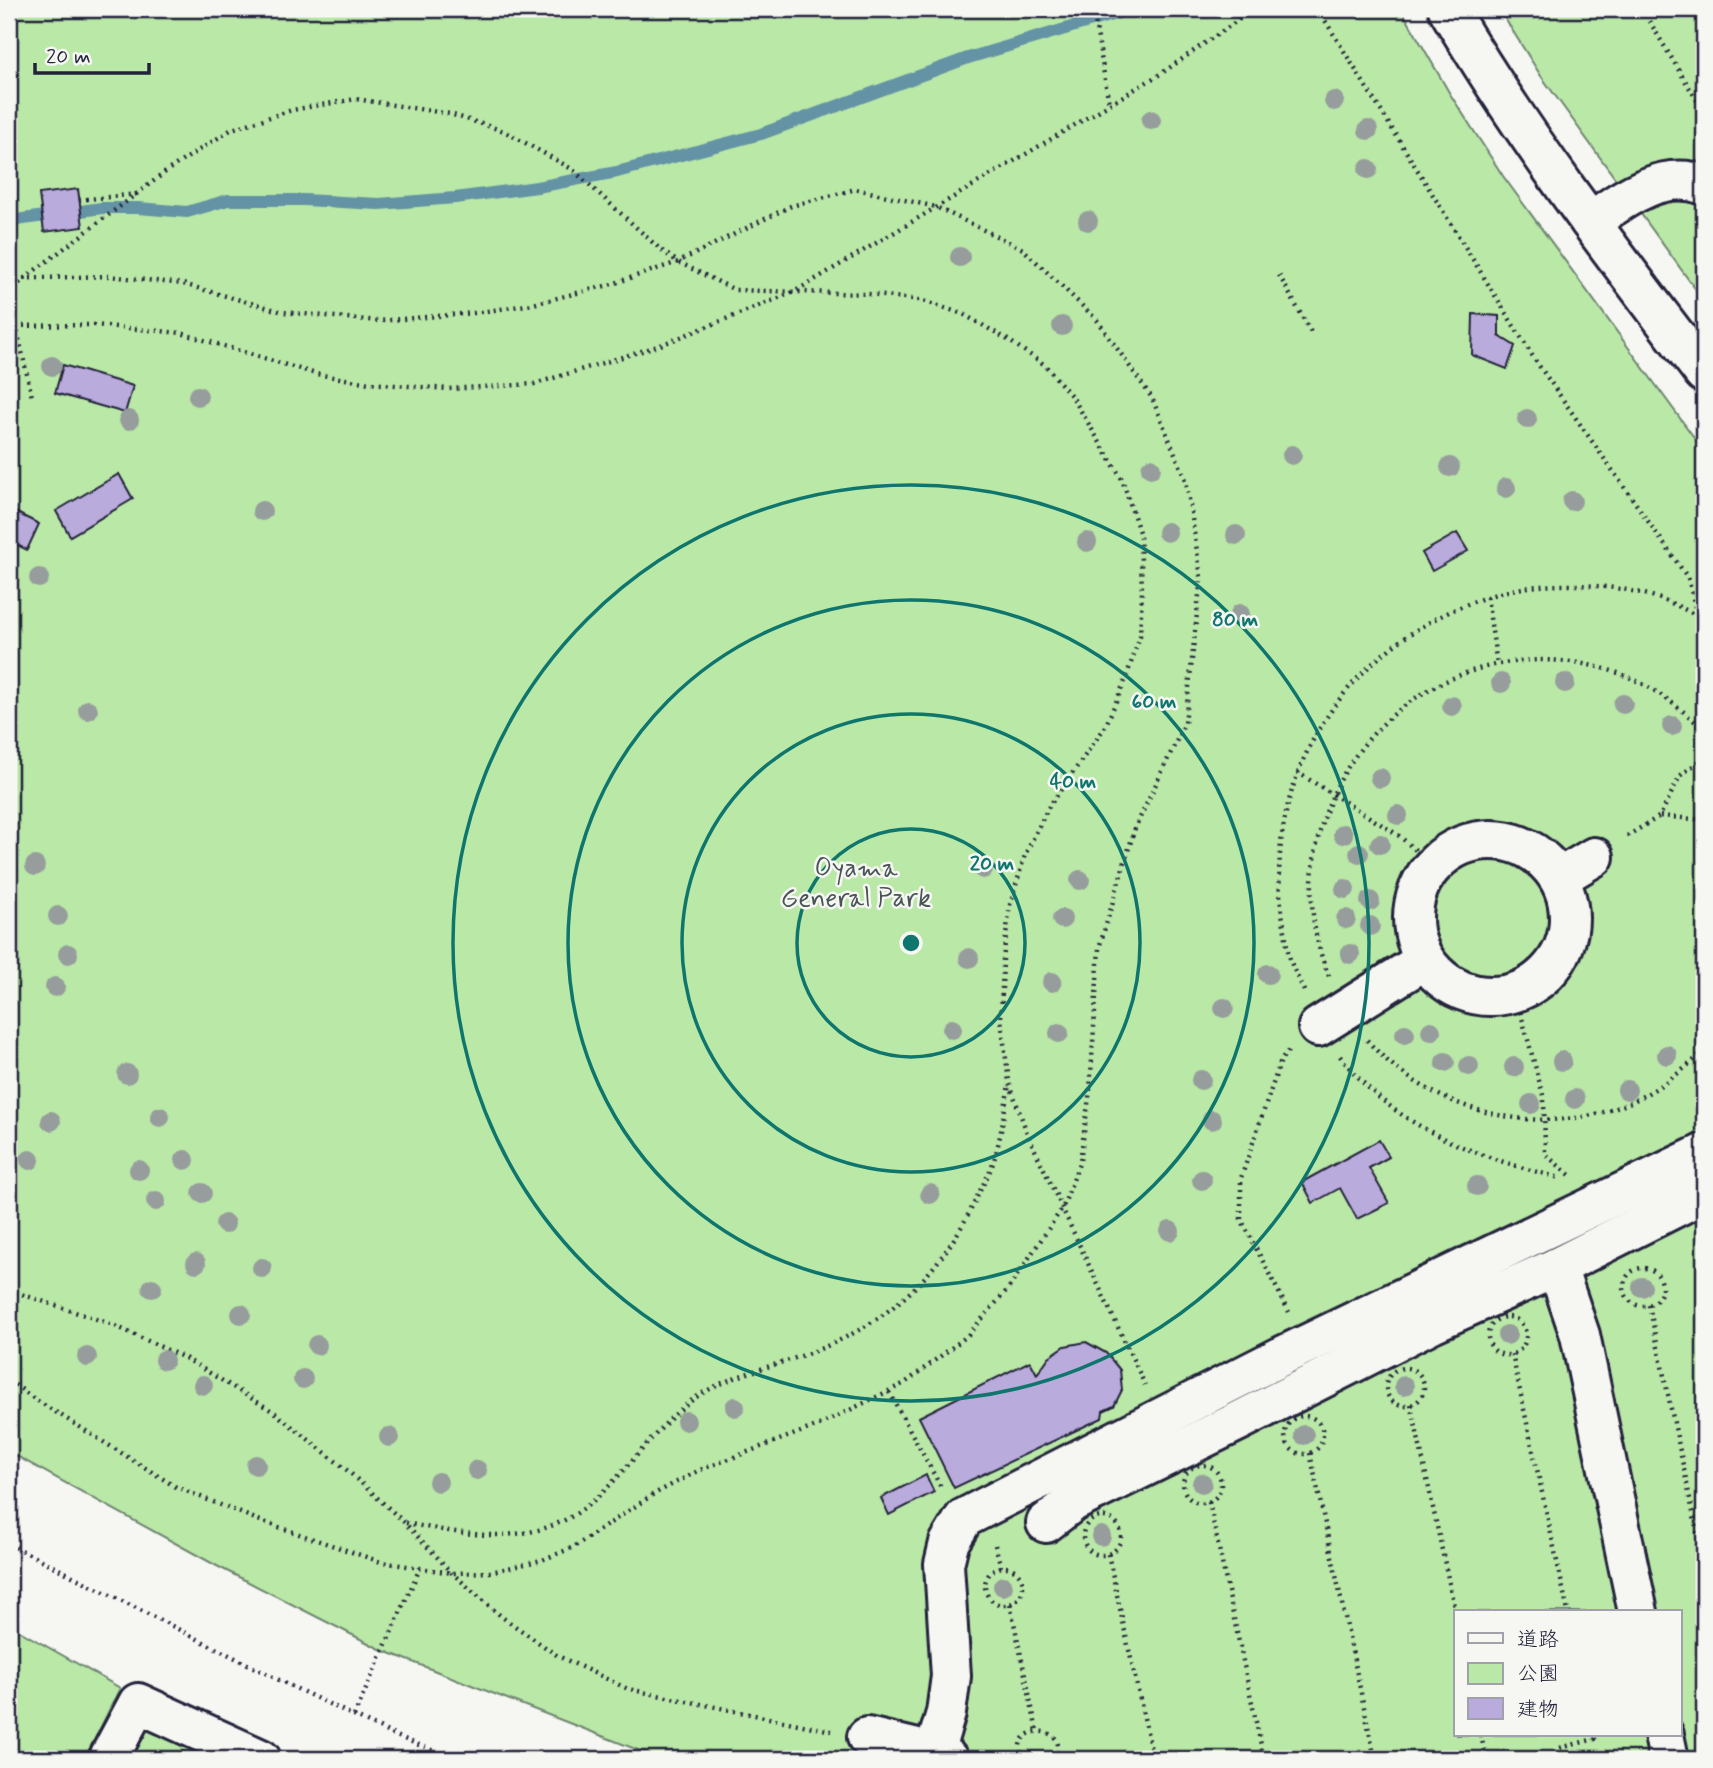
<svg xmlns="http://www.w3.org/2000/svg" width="1713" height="1768" viewBox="0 0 1713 1768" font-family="Mynerve,'Klee One',sans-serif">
<rect width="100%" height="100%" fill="#f6f6f2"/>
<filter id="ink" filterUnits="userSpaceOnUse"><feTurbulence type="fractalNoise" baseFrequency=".0143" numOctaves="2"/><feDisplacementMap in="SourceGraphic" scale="14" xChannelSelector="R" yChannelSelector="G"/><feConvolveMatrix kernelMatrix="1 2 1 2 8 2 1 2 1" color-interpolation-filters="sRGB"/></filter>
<g filter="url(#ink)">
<g fill="#bae8a7" stroke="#6e8571" stroke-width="2" fill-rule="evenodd">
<path d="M9 9H1401L1450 94 1503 176 1704 451V1759H661L382 1650 217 1566 9 1452ZM1456 1612H1680V1735H1456Z"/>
<path d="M1499 9H1704V301L1541 76Z"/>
<path d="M9 1625 120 1688 85 1759H9Z"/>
<path d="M138 1703 261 1759H108Z"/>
</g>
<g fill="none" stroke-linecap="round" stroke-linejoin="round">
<path stroke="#6393a5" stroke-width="12" d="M9 221 102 208H138L187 212 228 200H304L379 204 455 198 537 187 617 172 761 134 968 58 1132 9"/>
</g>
<g fill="#b9abdb" stroke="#22223b" stroke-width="2">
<path d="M78 189 83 227 44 232 39 194Z"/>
<path d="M1473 314 1499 316V336L1515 346 1507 369 1472 355Z"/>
<path d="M63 365 133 386 125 413 55 393Z"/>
<path d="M119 474 133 499 70 536 56 511Z"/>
<path d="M9 509 39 524 27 550 9 541Z"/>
<path d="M1457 533 1468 551 1432 571 1422 553Z"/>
<path d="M1379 1140 1389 1157 1369 1168 1389 1203 1357 1219 1340 1188 1313 1203 1302 1182Z"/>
<path d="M1086 1342 1106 1353 1120 1370 1122 1390 1114 1406 1103 1411 1102 1418 954 1488 919 1417 1030 1361 1037 1374 1049 1357 1065 1346Z"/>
<path d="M926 1475 934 1492 889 1515 881 1498Z"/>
</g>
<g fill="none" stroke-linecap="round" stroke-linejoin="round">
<defs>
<g id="minor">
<path d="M1448 9C1523 137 1614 255 1704 373"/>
<path d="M1590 222C1623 199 1662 169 1704 185"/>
<circle cx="1491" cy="918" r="78"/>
<path d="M1559 878 1594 857"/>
<path d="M1318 1027 1425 960"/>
<path d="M1557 1267 1580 1335 1638 1612"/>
<path d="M1046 1523 1073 1502 1237 1422 1432 1323 1557 1267 1704 1193"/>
<path d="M1664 1735 1669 1759"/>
<path d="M867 1737 934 1753 948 1759"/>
<path d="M934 1753 946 1713 951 1676 944 1564 949 1543 964 1518 1282 1356 1704 1153"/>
<path d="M108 1759 138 1703 261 1759"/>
</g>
</defs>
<use href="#minor" stroke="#22223b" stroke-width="44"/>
<g stroke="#22223b" stroke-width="4.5" stroke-dasharray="2 5" stroke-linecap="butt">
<path d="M1093 9 1109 104"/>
<path d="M1318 9 1535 360 1688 578 1697 615"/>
<path d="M1642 9 1704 112"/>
<path d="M79 200 138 194"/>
<path d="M1279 275 1312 334"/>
<path d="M9 279 108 276 183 284 283 312 378 321 474 313 533 304 609 285 678 262 791 206 856 189 936 207 1023 249 1097 320 1152 398 1186 480 1201 577 1185 723 1135 828 1099 948 1090 1090 1080 1161 1063 1207 1008 1289 967 1336 905 1383 819 1425 700 1470 654 1494 574 1547 542 1560 491 1572 452 1573 381 1562 258 1520 176 1487 33 1398 9 1380"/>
<path d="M9 293 26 277 171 168 232 129 292 110 356 99 450 114 504 131 572 169 661 250 678 262 735 290 868 294 920 300 963 314 1005 338 1045 365 1073 398 1122 479 1140 535 1142 590 1140 636 1125 681 1105 727 1048 808 1025 855 1010 905 1003 959 1001 1019 1009 1082 1027 1133 1145 1385"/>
<path d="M16 325 32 397"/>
<path d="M9 326 95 325 181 333 316 374 369 383 448 389 534 384 658 346 794 292 1162 73 1254 9"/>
<path d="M1487 597 1497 665"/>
<path d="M1297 772 1398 835 1433 865"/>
<path d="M1660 816 1704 820"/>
<path d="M1627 836 1660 816 1680 776 1704 757"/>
<path d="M1329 976C1309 930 1307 878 1320 831 1356 698 1497 626 1626 676 1655 688 1681 708 1704 730"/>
<path d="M1304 991C1300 981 1294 971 1291 962 1287 950 1286 937 1284 925 1260 794 1330 668 1449 612 1477 599 1509 588 1540 586 1580 583 1629 586 1666 601 1679 606 1691 613 1704 619"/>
<path d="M1515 992 1544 1099 1545 1154 1570 1175"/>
<path d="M1367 1040C1429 1113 1548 1143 1635 1100 1661 1087 1683 1071 1704 1051"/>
<path d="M1288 1051 1281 1060 1241 1178V1219L1289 1312"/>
<path d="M1340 1056C1395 1129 1475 1156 1560 1178"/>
<circle cx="1643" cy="1287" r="19"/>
<path d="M9 1290 111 1324 185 1358 274 1412 348 1471 405 1523 452 1573 502 1617 558 1656 628 1689 832 1731"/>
<path d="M1649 1305 1704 1564"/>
<circle cx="1507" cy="1336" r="19"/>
<path d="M1512 1354 1568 1612"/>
<circle cx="1405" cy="1387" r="19"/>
<path d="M889 1392 942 1489"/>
<path d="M1411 1404 1456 1616"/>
<circle cx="1304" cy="1435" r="19"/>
<path d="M1310 1453 1375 1759"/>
<circle cx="1202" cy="1484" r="19"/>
<path d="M1209 1502 1264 1759"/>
<circle cx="1102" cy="1536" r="19"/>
<path d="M406 1523C464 1535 528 1547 580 1511 599 1498 615 1480 630 1463 651 1440 672 1413 698 1396 734 1373 778 1366 817 1350 892 1321 943 1270 977 1197 982 1186 989 1175 993 1163 1001 1139 1004 1111 1009 1085"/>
<path d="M9 1544 291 1686 394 1735 454 1759"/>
<path d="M995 1545 1001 1567"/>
<path d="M1108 1554 1153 1759"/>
<circle cx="1004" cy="1586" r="19"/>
<path d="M1010 1604 1037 1731"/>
<path d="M354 1716 420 1568"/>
<path d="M1481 1735 1486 1759"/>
<path d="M1560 1748 1595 1739 1594 1735"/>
<path d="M1023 1759C1005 1723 1073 1722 1055 1759"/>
</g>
<use href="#minor" stroke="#f6f6f2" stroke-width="38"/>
</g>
<g fill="#969d9c">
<circle cx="1334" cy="101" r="10"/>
<circle cx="1151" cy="120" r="10"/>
<circle cx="1368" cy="130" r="10"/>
<circle cx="1368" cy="169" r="10"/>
<circle cx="1088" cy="221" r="10"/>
<circle cx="960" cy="257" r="10"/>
<circle cx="1062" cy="326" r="10"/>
<circle cx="52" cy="366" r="10"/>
<circle cx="198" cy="396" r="10"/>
<circle cx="1527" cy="419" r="10"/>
<circle cx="129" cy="420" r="10"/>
<circle cx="1292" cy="455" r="10"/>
<circle cx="1450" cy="467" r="10"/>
<circle cx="1151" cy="468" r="10"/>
<circle cx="1506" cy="488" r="10"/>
<circle cx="1572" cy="501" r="10"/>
<circle cx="262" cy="511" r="10"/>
<circle cx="1167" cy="532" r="10"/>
<circle cx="1236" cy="535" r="10"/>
<circle cx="1087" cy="542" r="10"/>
<circle cx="39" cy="578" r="10"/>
<circle cx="1240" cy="614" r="10"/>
<circle cx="1501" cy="683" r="10"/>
<circle cx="1565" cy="683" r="10"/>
<circle cx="1623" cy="704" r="10"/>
<circle cx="1452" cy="706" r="10"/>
<circle cx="88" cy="710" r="10"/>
<circle cx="1672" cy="726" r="10"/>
<circle cx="1380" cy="778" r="10"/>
<circle cx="1398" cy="815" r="10"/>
<circle cx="1343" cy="834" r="10"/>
<circle cx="1380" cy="844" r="10"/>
<circle cx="1359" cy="853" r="10"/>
<circle cx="35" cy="866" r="10"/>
<circle cx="983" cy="869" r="10"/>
<circle cx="1080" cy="880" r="10"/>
<circle cx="1345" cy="889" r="10"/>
<circle cx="1370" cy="901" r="10"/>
<circle cx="58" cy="916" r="10"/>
<circle cx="1062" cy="919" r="10"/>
<circle cx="1346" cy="919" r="10"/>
<circle cx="1370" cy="926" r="10"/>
<circle cx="68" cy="954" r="10"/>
<circle cx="1350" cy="954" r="10"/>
<circle cx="969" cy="958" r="10"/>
<circle cx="1268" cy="974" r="10"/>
<circle cx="1052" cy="982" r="10"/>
<circle cx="55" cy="987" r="10"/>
<circle cx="1224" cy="1008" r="10"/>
<circle cx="952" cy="1029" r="10"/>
<circle cx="1431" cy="1031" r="10"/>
<circle cx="1059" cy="1033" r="10"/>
<circle cx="1405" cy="1034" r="10"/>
<circle cx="1667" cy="1055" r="10"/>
<circle cx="1562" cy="1061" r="10"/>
<circle cx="1445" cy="1062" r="10"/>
<circle cx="1469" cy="1066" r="10"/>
<circle cx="1514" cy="1067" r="10"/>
<circle cx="127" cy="1074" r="10"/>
<circle cx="1201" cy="1080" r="10"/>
<circle cx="1627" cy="1090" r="10"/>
<circle cx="1575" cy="1099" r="10"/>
<circle cx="1531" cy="1104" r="10"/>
<circle cx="160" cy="1117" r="10"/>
<circle cx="1212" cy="1120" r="10"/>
<circle cx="51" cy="1121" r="10"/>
<circle cx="30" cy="1160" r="10"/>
<circle cx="185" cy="1160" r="10"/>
<circle cx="139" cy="1170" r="10"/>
<circle cx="1202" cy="1180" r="10"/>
<circle cx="1477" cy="1186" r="10"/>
<circle cx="202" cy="1193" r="10"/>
<circle cx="930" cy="1194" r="10"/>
<circle cx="156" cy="1201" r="10"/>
<circle cx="225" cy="1224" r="10"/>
<circle cx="1170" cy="1231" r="10"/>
<circle cx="196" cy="1263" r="10"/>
<circle cx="262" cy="1268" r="10"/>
<circle cx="1642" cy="1287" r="10"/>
<circle cx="152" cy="1288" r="10"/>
<circle cx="241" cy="1314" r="10"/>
<circle cx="1507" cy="1335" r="10"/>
<circle cx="317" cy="1345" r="10"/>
<circle cx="87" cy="1357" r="10"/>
<circle cx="164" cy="1360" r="10"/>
<circle cx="303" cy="1379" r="10"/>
<circle cx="203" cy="1385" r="10"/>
<circle cx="1404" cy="1386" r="10"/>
<circle cx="735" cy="1407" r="10"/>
<circle cx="686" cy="1421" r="10"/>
<circle cx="1304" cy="1435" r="10"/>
<circle cx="389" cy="1437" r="10"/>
<circle cx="256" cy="1465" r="10"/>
<circle cx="477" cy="1470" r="10"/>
<circle cx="438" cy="1482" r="10"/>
<circle cx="1202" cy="1483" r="10"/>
<circle cx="1101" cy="1536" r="10"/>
<circle cx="1003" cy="1586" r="10"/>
</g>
</g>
<g fill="none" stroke="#0f766e" stroke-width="3.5">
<circle cx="911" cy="943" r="114"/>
<circle cx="911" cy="943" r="229"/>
<circle cx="911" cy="943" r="343"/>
<circle cx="911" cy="943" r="458"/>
</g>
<g text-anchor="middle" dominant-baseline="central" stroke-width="5" stroke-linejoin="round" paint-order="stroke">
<g font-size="26" fill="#485456" stroke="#f6f6f2">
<text x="856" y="869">Oyama<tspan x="856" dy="30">General Park</tspan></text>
</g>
</g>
<circle cx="911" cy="943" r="10" fill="#0f766e" stroke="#f6f6f2" stroke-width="3.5"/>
<g font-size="21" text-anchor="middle" font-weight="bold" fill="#0f766e" stroke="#f6f6f2" stroke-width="5" stroke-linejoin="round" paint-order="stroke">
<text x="1235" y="626">80 m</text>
<text x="1154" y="708">60 m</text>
<text x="1073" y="788">40 m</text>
<text x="992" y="870">20 m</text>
</g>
<rect width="1713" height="1768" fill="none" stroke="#f6f6f2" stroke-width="35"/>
<rect x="18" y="18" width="1678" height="1733" fill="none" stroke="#22223b" stroke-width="2.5" filter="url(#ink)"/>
<rect x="1454" y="1610" width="228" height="126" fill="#f6f6f2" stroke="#a1a1a9" stroke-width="2"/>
<rect x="1468" y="1633" width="35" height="10" fill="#f6f6f2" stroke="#a1a1a9" stroke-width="2"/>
<text x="1517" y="1646" font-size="21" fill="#22223b">道路</text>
<rect x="1468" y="1663" width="35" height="21" fill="#bae8a7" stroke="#a1a1a9" stroke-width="2"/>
<text x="1517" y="1680" font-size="21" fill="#22223b">公園</text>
<rect x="1468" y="1698" width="35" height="21" fill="#b9abdb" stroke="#a1a1a9" stroke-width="2"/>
<text x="1517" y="1716" font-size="21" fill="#22223b">建物</text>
<path d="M35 63v10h114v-10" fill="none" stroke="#22223b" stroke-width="3.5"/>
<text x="46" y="63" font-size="21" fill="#22223b" stroke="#f6f6f2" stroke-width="5" paint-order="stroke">20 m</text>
</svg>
